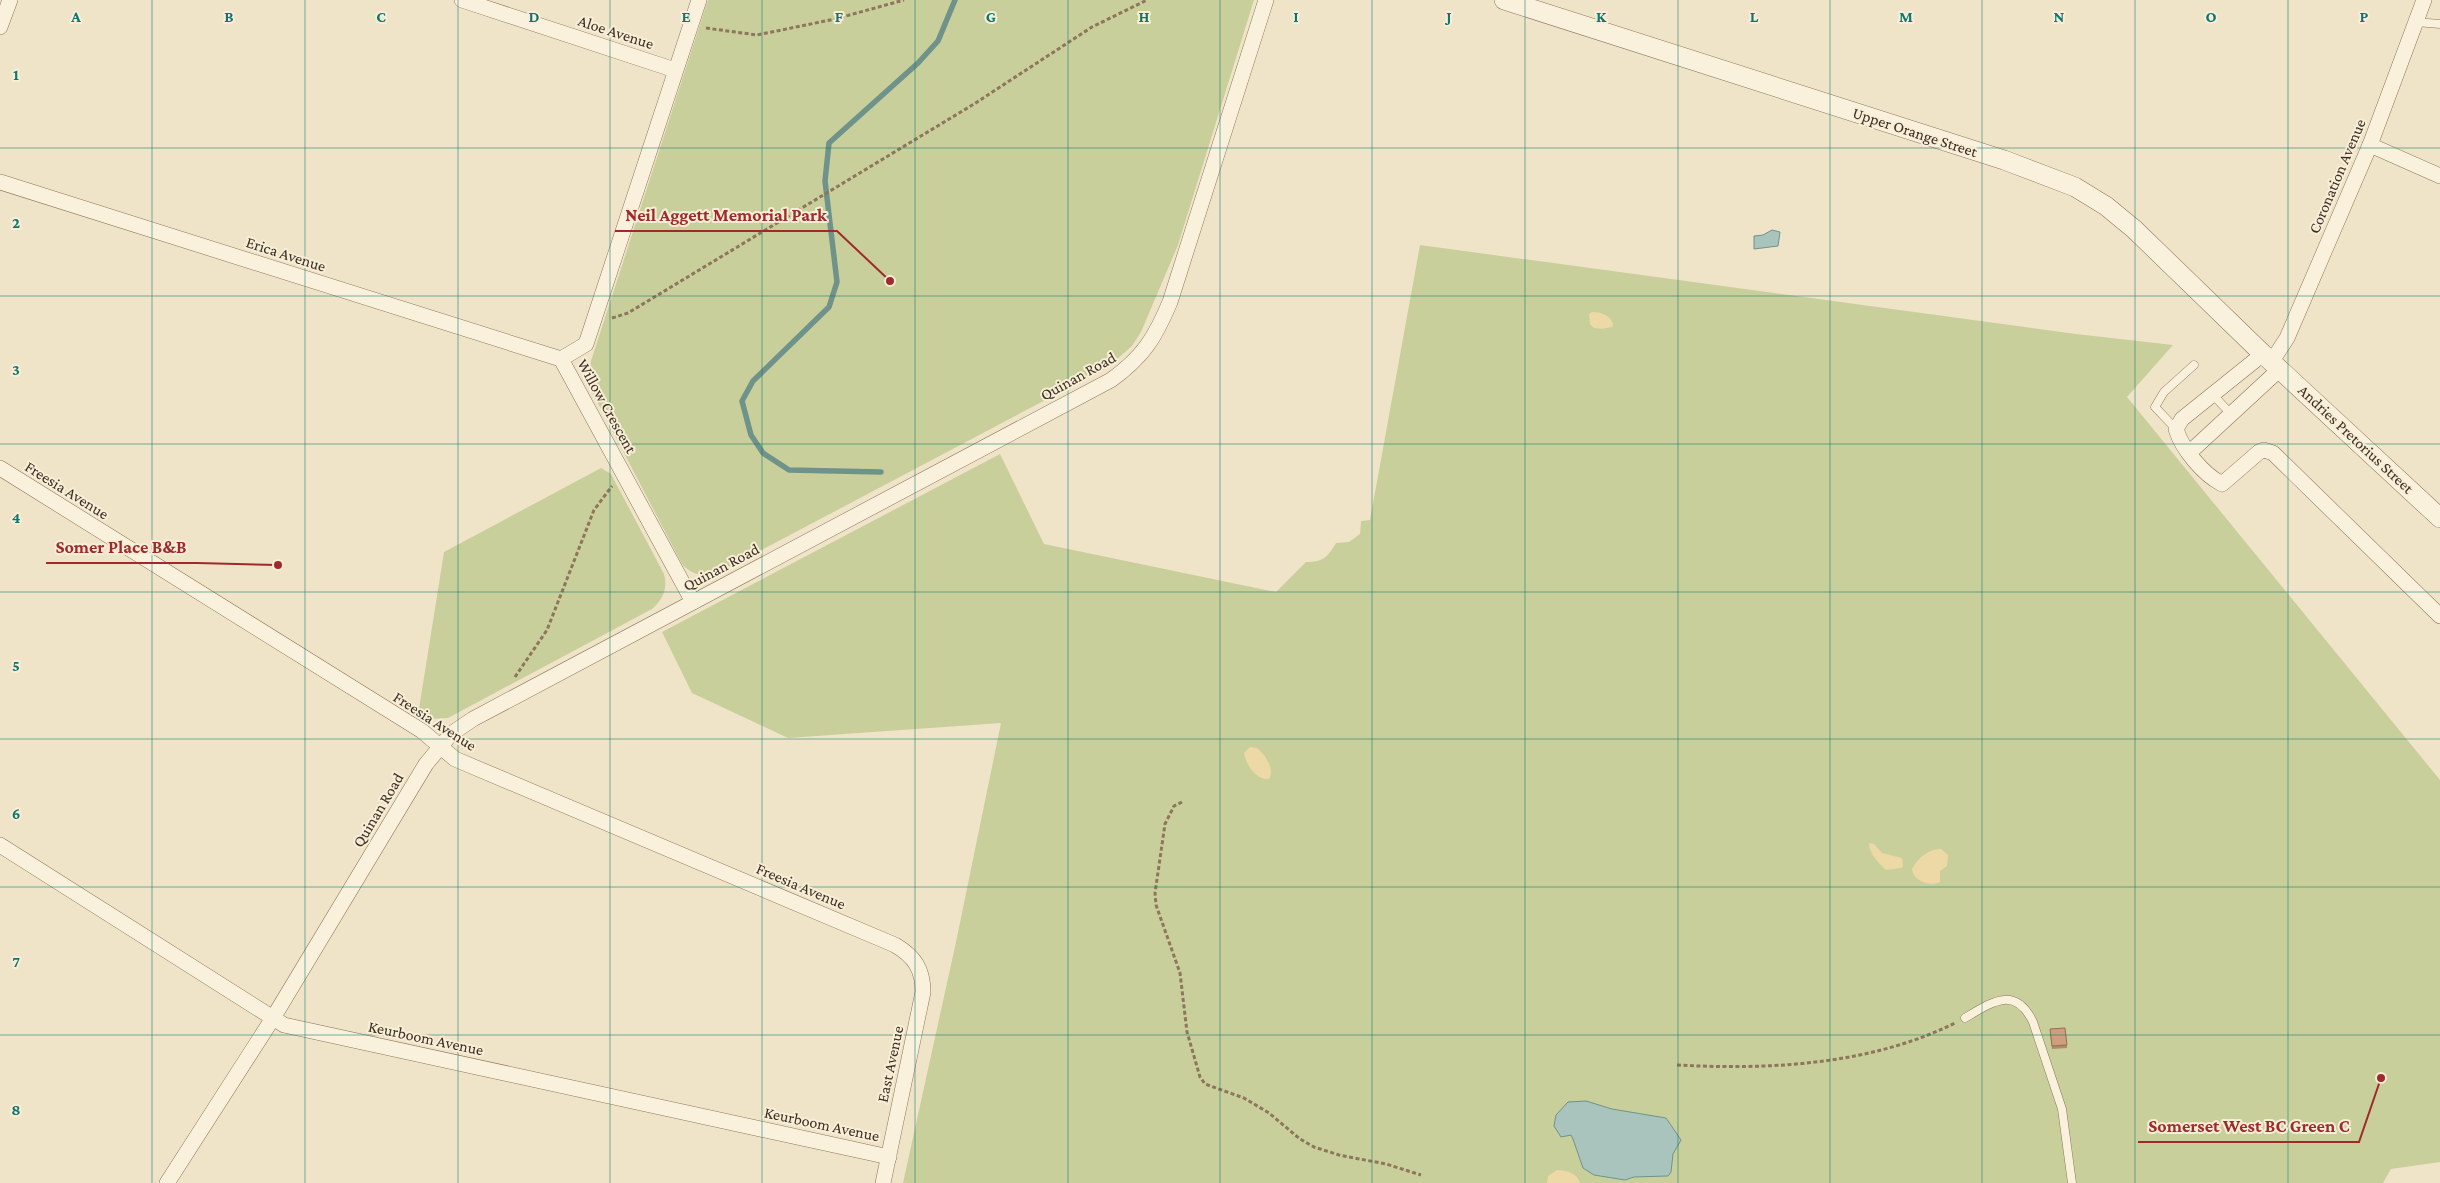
<svg xmlns="http://www.w3.org/2000/svg" width="2440" height="1183" viewBox="0 0 2440 1183" font-family="'Crimson Pro',serif">
<rect width="100%" height="100%" fill="#f0e4c8"/>
<g fill="#c9cf9b">
<path d="M708 0H1254L1178 245 1141 332 1132 346 1108 367 722 571C707 579 693 576 682 564L591 390 588 375 591 361Z"/>
<path d="M1420 245 2076 334 2173 345 2127 397 2440 780V1162L2391 1169 2383 1183H903L956 942 1001 723 788 738 692 693 662 632 1000 454 1044 544 1276 592 1306 562C1323 562 1327 558 1336 543L1349 542 1360 534 1361 521 1370 520Z"/>
<path d="M601 468 611 474 664 574C668 588 663 600 652 609L448 718 431 719 418 715 444 552Z"/>
</g>
<g fill="#ecd9a5">
<path d="M1592 312C1601 312 1610 315 1613 324L1612 327 1602 329 1594 328 1590 324 1589 314Z"/>
<path d="M1250 747 1257 748C1265 755 1275 768 1269 779 1256 780 1246 765 1244 753Z"/>
<path d="M1869 843 1874 844 1882 853 1902 858 1903 866 1901 868 1886 870C1878 863 1869 853 1869 843Z"/>
<path d="M1941 849 1948 855 1947 866 1940 871V882C1930 887 1913 881 1912 869 1918 858 1928 849 1941 849Z"/>
<path d="M1557 1170C1566 1170 1577 1173 1580 1183H1547L1548 1176Z"/>
</g>
<g fill="#a9c4bc" stroke="#6f938a">
<path d="M1772 230 1780 232 1778 246 1754 249V236L1763 235Z"/>
<path d="M1586 1101 1612 1109 1666 1118 1681 1140 1673 1154 1671 1172 1668 1176 1634 1177 1625 1180 1594 1175 1583 1168 1573 1139 1571 1135 1561 1137 1554 1126 1556 1115 1568 1102Z"/>
</g>
<g fill="none" stroke-linecap="round" stroke-linejoin="round">
<path stroke="#6f938a" stroke-width="5.5" d="M881 472 789 470 763 453 751 435 742 401 753 381 829 307 837 282 825 181 829 143 918 63 938 41 955 0"/>
<defs>
<g id="service">
<path d="M2416 22 2440 24"/>
<path d="M2213 395 2231 414"/>
<path d="M2176 429 2155 407 2164 392 2194 365"/>
<path d="M1965 1018C1992 1002 2015 985 2033 1022L2062 1109 2072 1183"/>
</g>
<g id="minor">
<path d="M462 0 675 70"/>
<path d="M0 27 10 0"/>
<path d="M2370 145 2440 176"/>
<path d="M0 182 561 359"/>
<path d="M2263 354 2182 419 2176 429C2182 449 2203 474 2222 484L2259 452 2264 450 2273 453 2440 616"/>
<path d="M561 359 586 344 699 0"/>
<path d="M561 359 693 602"/>
<path d="M2272 361 2287 338 2370 145 2424 0"/>
<path d="M2189 453 2280 369"/>
<path d="M0 468 422 731 455 759 895 945C914 956 923 969 923 992L883 1183"/>
<path d="M0 845 284 1025 889 1157"/>
<path d="M167 1183 273 1018 426 764 451 734 473 719 1111 380C1143 357 1155 338 1170 302L1266 0"/>
</g>
<path id="tertiary" d="M1504 0 2004 160 2075 187 2106 206 2134 229 2263 354 2440 518"/>
</defs>
<use href="#service" stroke="#8d765c" stroke-width="9"/>
<use href="#minor" stroke="#8d765c" stroke-width="16"/>
<use href="#tertiary" stroke="#8d765c" stroke-width="20"/>
<g stroke="#8d765c" stroke-width="3" stroke-dasharray="4 2.5" stroke-linecap="butt">
<path d="M706 28 757 35 835 19 904 0"/>
<path d="M612 318 628 313 974 104 1092 27 1147 0"/>
<path d="M515 677 547 630 594 510 612 486"/>
<path d="M1182 802 1174 806 1165 824 1155 893 1156 905 1180 973 1187 1032 1200 1077 1205 1084 1244 1098 1269 1113 1300 1139 1314 1147 1339 1155 1386 1164 1421 1175"/>
<path d="M1677 1065C1770 1070 1870 1065 1955 1023"/>
</g>
<use href="#service" stroke="#faf1dc" stroke-width="8"/>
<use href="#minor" stroke="#faf1dc" stroke-width="15"/>
<use href="#tertiary" stroke="#faf1dc" stroke-width="19"/>
</g>
<path fill="#b2896c" d="M2050 1032 2067 1045V1048L2052 1049Z"/>
<path fill="#cf9f7d" stroke="#916f58" d="M2065 1028 2067 1045 2052 1046 2050 1029Z"/>
<path fill="none" stroke="#0f766e" stroke-width="1" stroke-opacity="0.55" d="M152 0V1183M305 0V1183M458 0V1183M610 0V1183M762 0V1183M915 0V1183M1068 0V1183M1220 0V1183M1372 0V1183M1525 0V1183M1678 0V1183M1830 0V1183M1982 0V1183M2135 0V1183M2288 0V1183M0 148H2440M0 296H2440M0 444H2440M0 592H2440M0 739H2440M0 887H2440M0 1035H2440"/>
<g text-anchor="middle" dominant-baseline="central" stroke-width="4" stroke-linejoin="round" paint-order="stroke">
<g font-size="16" fill="#3d2e20" stroke="#f7eed8">
<text transform="translate(616 32) rotate(18)">Aloe Avenue</text>
<text transform="translate(1915 132) rotate(18)">Upper Orange Street</text>
<text transform="translate(2337 176) rotate(-67)">Coronation Avenue</text>
<text transform="translate(286 254) rotate(18)">Erica Avenue</text>
<text transform="translate(1078 376) rotate(-29)">Quinan Road</text>
<text transform="translate(607 406) rotate(61)">Willow Crescent</text>
<text transform="translate(2356 439) rotate(43)">Andries Pretorius Street</text>
<text transform="translate(67 490) rotate(32)">Freesia Avenue</text>
<text transform="translate(721 567) rotate(-28)">Quinan Road</text>
<text transform="translate(435 721) rotate(33)">Freesia Avenue</text>
<text transform="translate(378 810) rotate(-59)">Quinan Road</text>
<text transform="translate(801 886) rotate(23)">Freesia Avenue</text>
<text transform="translate(426 1038) rotate(12)">Keurboom Avenue</text>
<text transform="translate(890 1064) rotate(-78)">East Avenue</text>
<text transform="translate(822 1124) rotate(12)">Keurboom Avenue</text>
</g>
</g>
<g font-size="16" text-anchor="middle" font-weight="bold" fill="#0f766e" stroke="#f7eed8" stroke-width="4" stroke-linejoin="round" paint-order="stroke">
<text x="76" y="22">A</text>
<text x="229" y="22">B</text>
<text x="381" y="22">C</text>
<text x="534" y="22">D</text>
<text x="686" y="22">E</text>
<text x="839" y="22">F</text>
<text x="991" y="22">G</text>
<text x="1144" y="22">H</text>
<text x="1296" y="22">I</text>
<text x="1449" y="22">J</text>
<text x="1601" y="22">K</text>
<text x="1754" y="22">L</text>
<text x="1906" y="22">M</text>
<text x="2059" y="22">N</text>
<text x="2211" y="22">O</text>
<text x="2364" y="22">P</text>
<text x="16" y="80">1</text>
<text x="16" y="228">2</text>
<text x="16" y="375">3</text>
<text x="16" y="523">4</text>
<text x="16" y="671">5</text>
<text x="16" y="819">6</text>
<text x="16" y="967">7</text>
<text x="16" y="1115">8</text>
</g>
<path fill="none" stroke="#9e2a2b" stroke-width="2" d="M890 281L837 231H615M278 565L197 563H46M2381 1078L2359 1142H2138"/>
<g fill="#9e2a2b" stroke="#f7eed8" stroke-width="2">
<circle cx="890" cy="281" r="5"/>
<circle cx="278" cy="565" r="5"/>
<circle cx="2381" cy="1078" r="5"/>
</g>
<g font-size="18" text-anchor="middle" font-weight="bold" fill="#9e2a2b" stroke="#f7eed8" stroke-width="4" stroke-linejoin="round" paint-order="stroke">
<text x="726" y="221">Neil Aggett Memorial Park</text>
<text x="121" y="553">Somer Place B&amp;B</text>
<text x="2249" y="1132">Somerset West BC Green C</text>
</g>
</svg>
